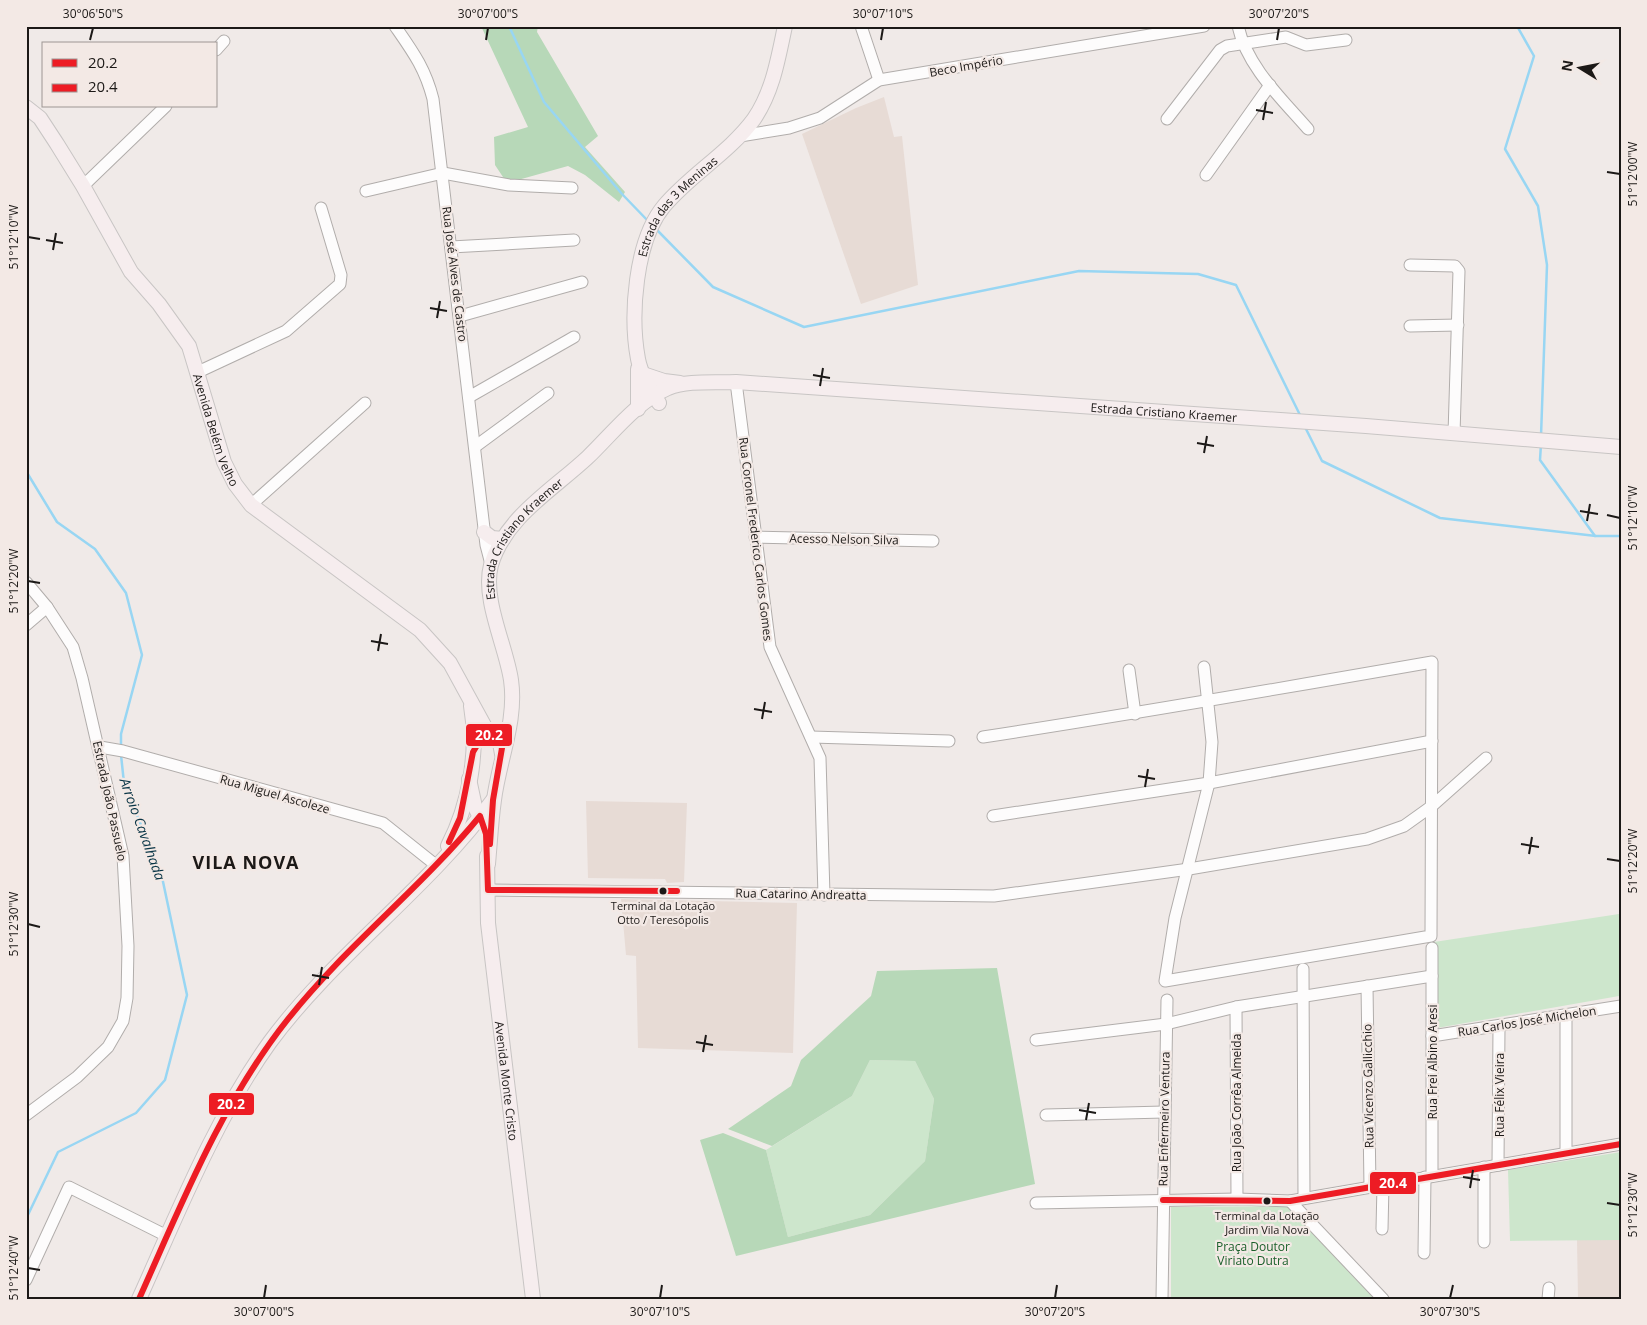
<svg xmlns="http://www.w3.org/2000/svg" width="1647" height="1325" viewBox="0 0 1647 1325" font-family="'Open Sans',sans-serif">
<rect width="100%" height="100%" fill="#f0eae8"/>
<g fill="#e7dbd5">
<path d="M884 97 894 137 902 136 918 285 861 304 802 134 856 108Z"/>
<path d="M586 801 687 803 684 882 667 883 665 879 588 878Z"/>
<path d="M621 899 797 903 793 1053 638 1048 636 956 626 955Z"/>
<path d="M1577 1240H1621V1299H1578Z"/>
</g>
<g fill="#cde6cc">
<path d="M1619 914V996L1437 1028 1434 942Z"/>
<path d="M870 1060 915 1061 934 1099 925 1161 870 1215 788 1237 766 1150 852 1096Z"/>
<path d="M1621 1152V1240L1510 1241 1508 1170Z"/>
<path d="M1289 1206 1378 1299H1171V1207Z"/>
</g>
<g fill="#b7d8b8">
<path d="M481 26H538L537 32 598 136 585 147 625 192 619 202 585 175 568 166 507 183 495 165 494 137 528 127Z"/>
<path d="M997 968 1035 1184 736 1256 700 1140 723 1133 766 1150 788 1237 870 1215 925 1161 934 1099 915 1061 870 1060 852 1096 772 1146 728 1129 791 1086 801 1060 871 996 877 971Z"/>
</g>
<g fill="none" stroke-linecap="round" stroke-linejoin="round">
<g stroke="#98d6f3" stroke-width="2.5">
<path d="M509 26 544 102 622 194 649 222"/>
<path d="M1517 26 1534 56 1505 149 1538 206 1547 265 1541 436"/>
<path d="M657 230 713 287 804 327 1079 271 1198 274 1236 285 1300 415"/>
<path d="M1305 427 1322 461 1440 518 1596 536H1621"/>
<path d="M1541 444 1540 460 1595 536"/>
<path d="M26 471 57 522 95 549 126 593 142 655 121 734V747"/>
<path d="M26 1219 58 1152 136 1113 165 1080 187 995 162 877 124 783 121 755"/>
</g>
<defs>
<g id="minor">
<path d="M395 26C413 52 425 68 433 99L486 545 491 564"/>
<path d="M861 26 879 80"/>
<path d="M1238 26C1247 67 1282 99 1308 129"/>
<path d="M216 50 224 41"/>
<path d="M1167 119 1220 50 1227 46 1286 37 1306 45 1346 40"/>
<path d="M740 136 789 128 820 118 879 80 1204 26"/>
<path d="M1206 175 1270 85"/>
<path d="M83 186 166 106"/>
<path d="M366 191 443 173 509 185 572 188"/>
<path d="M451 247 574 240"/>
<path d="M1410 265 1455 266 1459 271 1454 434"/>
<path d="M460 316 582 282"/>
<path d="M1410 326 1458 325"/>
<path d="M198 372 286 331 340 284 341 275 321 208"/>
<path d="M736 382 770 647 820 758 824 895"/>
<path d="M469 397 574 337"/>
<path d="M476 446 548 393"/>
<path d="M251 505 365 403"/>
<path d="M755 537 933 541"/>
<path d="M26 582 47 607 73 647 82 678 123 856 128 946 127 998 123 1021 108 1047 77 1077 26 1115"/>
<path d="M26 625 47 607"/>
<path d="M1129 670 1135 714"/>
<path d="M811 737 949 741"/>
<path d="M983 737C1134 714 1283 688 1432 662L1431 936 1165 981 1175 918 1209 783 1212 742 1204 667"/>
<path d="M100 747 123 751 383 823 437 866"/>
<path d="M993 816 1209 783 1432 741"/>
<path d="M488 890 994 896 1189 869 1367 839 1404 826 1432 806 1486 758"/>
<path d="M1432 948V1176"/>
<path d="M1303 969 1304 1198"/>
<path d="M1367 986 1370 1187"/>
<path d="M1236 1007 1237 1199"/>
<path d="M1566 1015V1153"/>
<path d="M1432 1036 1621 1006"/>
<path d="M1036 1040 1166 1024 1236 1007 1432 976"/>
<path d="M1046 1115 1164 1112"/>
<path d="M1498 1165 1499 1026"/>
<path d="M1290 1201 1383 1299"/>
<path d="M1036 1203 1237 1199 1290 1201 1621 1144"/>
<path d="M1382 1229 1383 1185"/>
<path d="M1484 1242V1167"/>
<path d="M1424 1253 1425 1177"/>
<path d="M26 1280 69 1187 167 1236"/>
<path d="M1162 1299 1167 1000"/>
<path d="M1548 1299 1549 1288"/>
</g>
<g id="major">
<path id="s1" d="M26 107 40 118 57 144 83 186 131 272 159 304 189 346 224 462 235 484 251 505 420 630 450 663 485 727 500 743 502 754"/>
<path d="M643 374 664 381 680 383"/>
<path id="s2" d="M659 403C651 390 641 375 638 359 630 316 635 241 664 206 691 174 729 153 754 119 773 91 778 59 785 26"/>
<path d="M638 409V369"/>
<path d="M484 532 492 538 503 539"/>
<path d="M469 779 475 807 483 823"/>
<path d="M448 846C469 805 479 752 471 706"/>
<path id="s3" d="M487 856 488 923 533 1299"/>
<path id="s4" d="M488 864C490 842 491 821 494 800 499 760 517 721 511 680 506 646 482 599 491 565 505 517 554 489 588 457 613 433 636 402 668 388 688 380 714 383 736 382L1366 426 1621 447"/>
<path d="M139 1299C177 1215 216 1117 270 1042 335 954 428 889 493 800"/>
</g>
</defs>
<use href="#minor" stroke="#b1adab" stroke-width="13"/>
<use href="#major" stroke="#c8c5c4" stroke-width="16"/>
<use href="#minor" stroke="#fdfcfc" stroke-width="11"/>
<use href="#major" stroke="#f6edee" stroke-width="14"/>
<defs>
<g id="bus-1">
<path d="M449 842 460 818 473 752 479 742 491 734 496 737 502 748 493 800 490 844"/>
<path d="M139 1299C182 1203 222 1102 288 1019 346 946 421 888 480 816L486 834 488 890 677 891"/>
</g>
<path id="bus-2" d="M1163 1200 1290 1201 1621 1144"/>
</defs>
<use href="#bus-1" stroke="#f3e9e5" stroke-width="10"/>
<use href="#bus-2" stroke="#f3e9e5" stroke-width="10"/>
<use href="#bus-1" stroke="#ed1c24" stroke-width="6"/>
<use href="#bus-2" stroke="#ed1c24" stroke-width="6"/>
</g>
<path fill="none" stroke="#1c1917" stroke-width="2" d="M90 40 93 28M486 40 488 28M881 40 883 28M1277 40 1279 28M1256 110 1273 113M1263 120 1266 102M1607 172 1620 174M28 237 40 239M46 240 63 243M53 250 56 233M430 308 447 311M437 318 440 301M813 375 830 378M820 386 823 368M1197 443 1214 446M1204 453 1207 436M1580 511 1598 514M1607 515 1620 518M1587 521 1590 504M28 581 40 583M371 641 388 644M378 651 381 634M754 709 772 712M762 719 765 702M1138 776 1155 779M1145 787 1148 769M1521 844 1539 847M1529 854 1532 837M1607 859 1620 861M28 924 40 927M312 975 329 978M319 985 322 967M696 1042 713 1045M703 1052 706 1035M1079 1110 1096 1113M1086 1120 1089 1103M1463 1177 1480 1180M1470 1188 1473 1170M1607 1203 1620 1205M28 1268 40 1270M264 1298 266 1285M660 1298 662 1285M1055 1298 1057 1285M1450 1298 1453 1285"/>
<g fill="#1c1917" stroke="#f3e9e5" stroke-width="2">
<circle cx="663" cy="891" r="4.5"/>
<circle cx="1267" cy="1201" r="4.5"/>
</g>
<g text-anchor="middle" dominant-baseline="central" stroke-width="4.5" stroke-linejoin="round" paint-order="stroke">
<g font-size="11" fill="#1c1917" stroke="#f3e9e5">
<text x="663" y="905">Terminal da Lotação<tspan x="663" dy="14">Otto / Teresópolis</tspan></text>
<text x="1267" y="1215">Terminal da Lotação<tspan x="1267" dy="14">Jardim Vila Nova</tspan></text>
</g>
<g font-size="12" fill="#1c1917" stroke="#f3e9e5">
<text transform="translate(966 66) rotate(-10)">Beco Império</text>
<text stroke="none"><textPath href="#s2" startOffset="215">Estrada das 3 Meninas</textPath></text>
<text transform="translate(455 274) rotate(83)">Rua José Alves de Castro</text>
<text stroke="none"><textPath href="#s4" startOffset="1055">Estrada Cristiano Kraemer</textPath></text>
<text stroke="none"><textPath href="#s1" startOffset="379">Avenida Belém Velho</textPath></text>
<text transform="translate(756 539) rotate(83)">Rua Coronel Frederico Carlos Gomes</text>
<text transform="translate(844 539) rotate(1)">Acesso Nelson Silva</text>
<text stroke="none"><textPath href="#s4" startOffset="342">Estrada Cristiano Kraemer</textPath></text>
<text transform="translate(275 794) rotate(16)">Rua Miguel Ascoleze</text>
<text transform="translate(110 801) rotate(78)">Estrada João Passuelo</text>
<text transform="translate(801 894) rotate(1)">Rua Catarino Andreatta</text>
<text transform="translate(1527 1021) rotate(-9)">Rua Carlos José Michelon</text>
<text transform="translate(1432 1062) rotate(-90)">Rua Frei Albino Aresi</text>
<text stroke="none"><textPath href="#s3" startOffset="226">Avenida Monte Cristo</textPath></text>
<text transform="translate(1368 1086) rotate(-91)">Rua Vicenzo Gallicchio</text>
<text transform="translate(1499 1095) rotate(-90)">Rua Félix Vieira</text>
<text transform="translate(1236 1103) rotate(-90)">Rua João Corrêa Almeida</text>
<text transform="translate(1164 1119) rotate(-89)">Rua Enfermeiro Ventura</text>
</g>
<g font-size="12" fill="#1b602b" stroke="#f3e9e5">
<text x="1253" y="1246">Praça Doutor<tspan x="1253" dy="14">Viriato Dutra</tspan></text>
</g>
<g font-size="14" font-style="italic" fill="#093546" stroke="#f3e9e5">
<text transform="translate(143 829) rotate(70)">Arroio Cavalhada</text>
</g>
<g font-size="18" font-weight="bold" letter-spacing="1" fill="#1c1917" stroke="#f3e9e5">
<text x="246" y="862">VILA NOVA</text>
</g>
</g>
<g stroke="#f3e9e5" stroke-width="2">
<rect x="465" y="723" width="48" height="24" rx="5" fill="#ed1c24"/>
<rect x="208" y="1092" width="47" height="24" rx="5" fill="#ed1c24"/>
<rect x="1369" y="1171" width="48" height="24" rx="5" fill="#ed1c24"/>
</g>
<g font-size="14" text-anchor="middle" font-weight="bold" fill="#fff">
<text x="489" y="740">20.2</text>
<text x="231" y="1109">20.2</text>
<text x="1393" y="1188">20.4</text>
</g>
<rect width="1647" height="1325" fill="none" stroke="#f3e9e5" stroke-width="55"/>
<rect x="42" y="42" width="175" height="65" fill="#f3e9e5" stroke="#9d9693"/>
<rect x="52" y="59" width="25" height="8" fill="#ed1c24" stroke="#9d9693"/>
<text x="88" y="68" font-size="15" fill="#1c1917">20.2</text>
<rect x="52" y="84" width="25" height="8" fill="#ed1c24" stroke="#9d9693"/>
<text x="88" y="92" font-size="15" fill="#1c1917">20.4</text>
<g transform="translate(1580 68) rotate(280)" stroke="#f3e9e5" stroke-width="4" paint-order="stroke">
<path d="M0-4L9 19L0 12L-9 19Z" fill="#1c1917"/>
<text y="-8" font-size="14" font-weight="bold" text-anchor="middle" fill="#1c1917">N</text>
</g>
<rect x="28" y="28" width="1592" height="1270" fill="none" stroke="#1c1917" stroke-width="2"/>
<g font-size="12" text-anchor="middle" fill="#1c1917">
<text x="93" y="18">30°06'50"S</text>
<text x="488" y="18">30°07'00"S</text>
<text x="883" y="18">30°07'10"S</text>
<text x="1279" y="18">30°07'20"S</text>
<text transform="translate(1633 174) rotate(-90)" y="4">51°12'00"W</text>
<text transform="translate(14 237) rotate(-90)" y="4">51°12'10"W</text>
<text transform="translate(1633 518) rotate(-90)" y="4">51°12'10"W</text>
<text transform="translate(14 581) rotate(-90)" y="4">51°12'20"W</text>
<text transform="translate(1633 861) rotate(-90)" y="4">51°12'20"W</text>
<text transform="translate(14 924) rotate(-90)" y="4">51°12'30"W</text>
<text transform="translate(1633 1205) rotate(-90)" y="4">51°12'30"W</text>
<text transform="translate(14 1268) rotate(-90)" y="4">51°12'40"W</text>
<text x="264" y="1316">30°07'00"S</text>
<text x="660" y="1316">30°07'10"S</text>
<text x="1055" y="1316">30°07'20"S</text>
<text x="1450" y="1316">30°07'30"S</text>
</g>
</svg>
